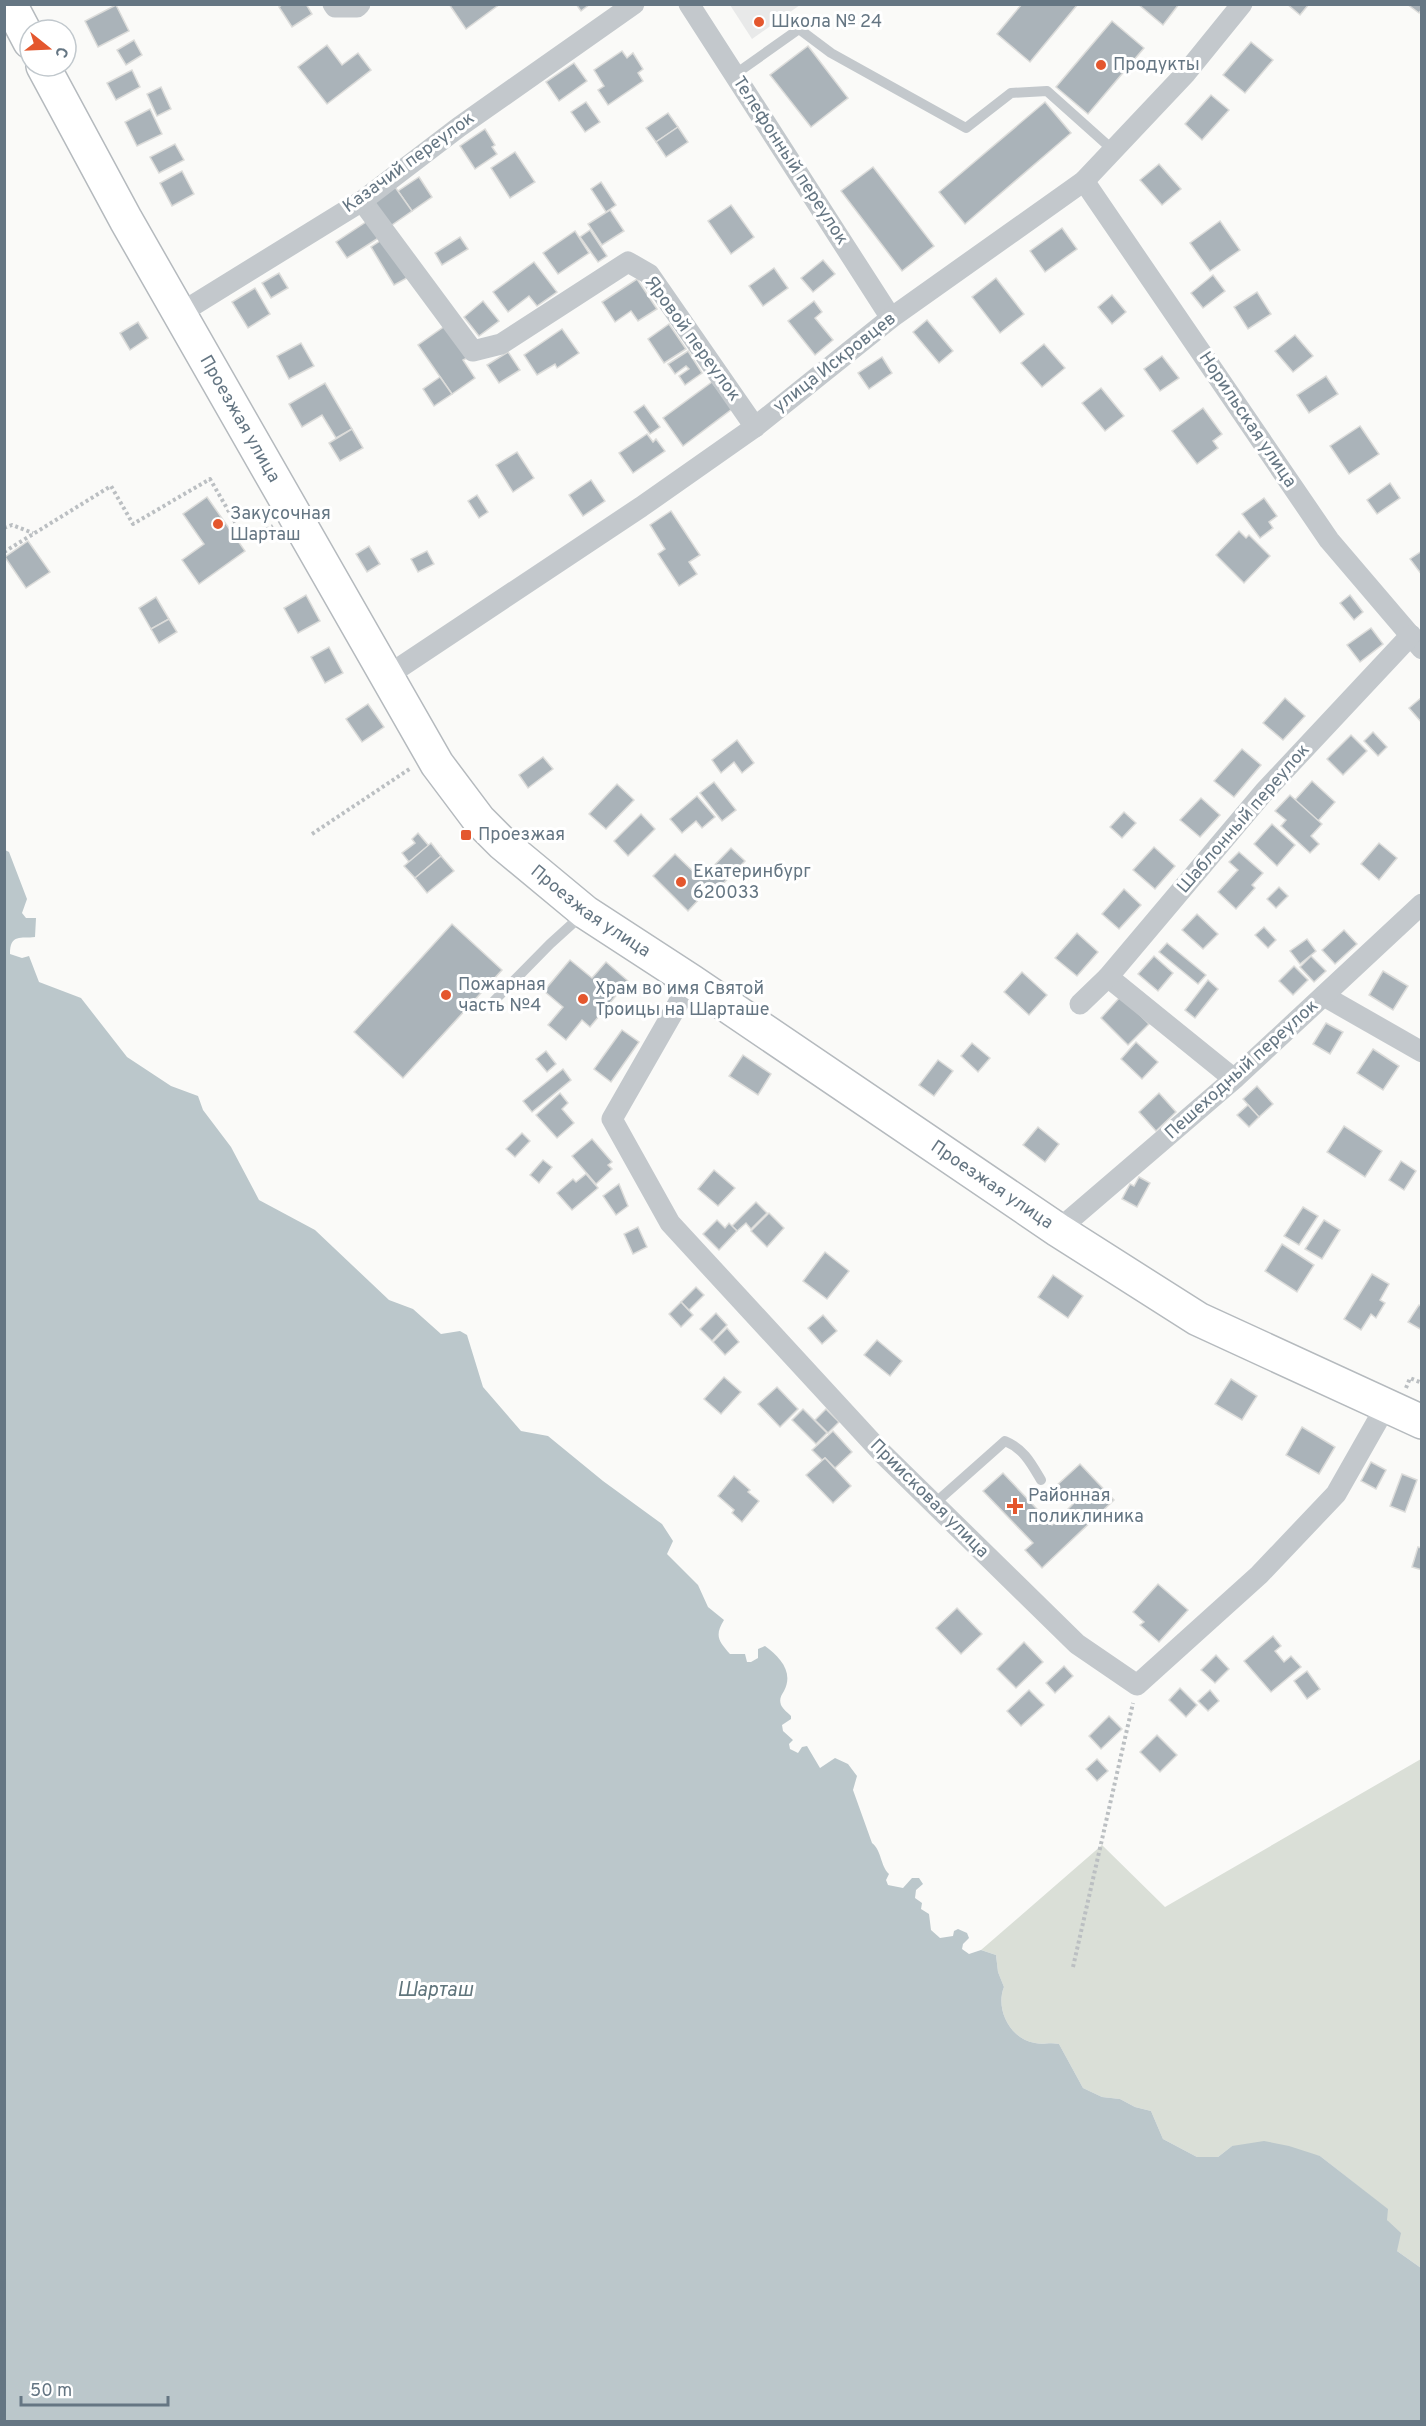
<svg xmlns="http://www.w3.org/2000/svg" width="1426" height="2426" viewBox="0 0 1426 2426" font-family="Overpass,sans-serif">
<rect width="100%" height="100%" fill="#fafaf8"/>
<path fill="#e8e9e9" d="M730 5H800L752 39Z"/>
<path fill="#dadfd7" d="M1421 1759V2268L1397 2251 1387 2220V2209L1320 2156 1232 2146 1218 2157H1197L1163 2139 1151 2111 1135 2107 1120 2099 1102 2097 1083 2088 1059 2044C1049 2042 1043 2045 1035 2043 1010 2039 995 2009 1004 1987L998 1972 996 1955 981 1950 1102 1845 1165 1907Z"/>
<path fill="#bbc7cb" d="M5 850 9 852 27 899 22 913 26 918H36L35 937C21 939 10 933 10 954L22 958 29 956 39 982 81 998 127 1057 171 1086 198 1096 203 1110 231 1147 259 1200 315 1230 389 1300 413 1309 441 1334 460 1331 467 1335 483 1387 521 1431 548 1436 603 1481 662 1524 673 1541 667 1554 698 1585 708 1607 724 1620C714 1636 719 1641 730 1654H745L747 1662H751L758 1658V1649L765 1646C780 1657 794 1672 784 1691 781 1696 779 1699 781 1705 783 1709 788 1713 791 1716V1719L782 1725 783 1731 793 1740 789 1744 790 1749 798 1753 802 1747 807 1746 820 1768 835 1758 848 1764 857 1776 853 1790 872 1843C882 1851 880 1865 889 1874L886 1880 888 1885 903 1888 912 1878H919L923 1884 916 1890 915 1898 922 1903 921 1909 929 1914 931 1930 940 1938 953 1936 954 1931 958 1929 967 1933 969 1938 963 1944 962 1949 969 1954 981 1950 996 1955 998 1972 1004 1987C995 2009 1010 2039 1035 2043 1043 2045 1049 2042 1059 2044L1083 2088 1102 2097 1120 2099 1135 2107 1151 2111 1163 2139 1197 2157H1218L1232 2146 1264 2141 1289 2146 1320 2156 1388 2209 1387 2220 1401 2233 1397 2251 1421 2268V2421H5Z"/>
<g fill="#aab3b9" stroke="#dcdcda" stroke-width="1.5">
<path d="M283 4H306L312 14 292 27 279 7Z"/>
<path d="M449 4H500L466 29Z"/>
<path d="M576 4H590L581 11Z"/>
<path d="M1022 4H1078L1030 62 997 34Z"/>
<path d="M1138 4H1179L1163 25Z"/>
<path d="M1287 4H1309L1300 15Z"/>
<path d="M1407 4H1422V9L1419 13Z"/>
<path d="M116 5 129 31 98 47 85 21Z"/>
<path d="M1112 21 1144 48 1088 114 1056 87Z"/>
<path d="M134 40 142 55 126 65 117 50Z"/>
<path d="M1251 42 1273 60 1245 93 1223 75Z"/>
<path d="M327 45 342 65 358 53 371 70 327 104 298 67Z"/>
<path d="M808 46 848 98 811 127 770 75Z"/>
<path d="M622 51 627 58 633 53 643 69 638 73 643 81 608 105 598 90 604 86 594 70Z"/>
<path d="M574 63 587 81 559 101 546 82Z"/>
<path d="M132 70 140 87 116 100 107 83Z"/>
<path d="M161 87 171 109 157 116 147 94Z"/>
<path d="M1211 95 1229 110 1202 140 1185 124Z"/>
<path d="M586 102 600 122 585 132 571 112Z"/>
<path d="M1045 102 1071 133 965 224 939 192Z"/>
<path d="M150 109 162 134 137 146 125 122Z"/>
<path d="M668 113 678 127 656 142 646 128Z"/>
<path d="M678 127 688 142 666 157 656 142Z"/>
<path d="M485 129 495 145 492 147 497 154 475 169 460 146Z"/>
<path d="M175 144 184 160 159 173 150 157Z"/>
<path d="M515 152 535 182 510 198 491 168Z"/>
<path d="M1159 164 1181 189 1162 205 1140 180Z"/>
<path d="M873 167 934 246 902 271 841 191Z"/>
<path d="M182 171 194 194 172 206 160 183Z"/>
<path d="M419 177 432 197 412 211 398 191Z"/>
<path d="M601 182 616 205 606 212 591 189Z"/>
<path d="M395 187 412 211 389 227 372 203Z"/>
<path d="M731 205 754 237 731 254 708 221Z"/>
<path d="M610 210 624 231 602 245 588 224Z"/>
<path d="M369 220 380 237 347 258 336 242Z"/>
<path d="M1220 221 1240 250 1210 271 1190 243Z"/>
<path d="M1062 228 1077 249 1045 272 1030 251Z"/>
<path d="M590 230 607 256 598 262 580 237Z"/>
<path d="M575 231 589 253 558 274 543 253Z"/>
<path d="M460 237 468 249 442 265 435 253Z"/>
<path d="M383 239 407 278 394 285 371 247Z"/>
<path d="M823 260 835 274 813 292 801 278Z"/>
<path d="M534 262 557 292 537 306 529 296 508 312 493 292Z"/>
<path d="M774 268 788 288 763 306 749 286Z"/>
<path d="M279 273 288 288 271 298 262 283Z"/>
<path d="M1213 275 1225 291 1203 308 1191 293Z"/>
<path d="M996 278 1024 314 1000 333 972 297Z"/>
<path d="M637 279 657 309 638 321 631 311 615 322 602 302Z"/>
<path d="M255 288 270 314 248 328 232 302Z"/>
<path d="M1257 292 1271 314 1248 329 1234 307Z"/>
<path d="M1112 295 1126 312 1112 324 1098 307Z"/>
<path d="M483 301 499 321 479 336 464 317Z"/>
<path d="M814 301 822 312 815 318 833 340 815 355 788 321Z"/>
<path d="M927 320 953 351 939 363 913 332Z"/>
<path d="M138 322 148 338 130 350 120 333Z"/>
<path d="M669 324 686 349 664 363 648 339Z"/>
<path d="M445 326 467 358 463 360 475 378 452 394 418 345Z"/>
<path d="M562 329 579 353 557 368 555 364 537 375 524 355Z"/>
<path d="M1295 335 1313 356 1293 372 1275 351Z"/>
<path d="M301 343 314 366 289 379 277 356Z"/>
<path d="M1044 344 1065 368 1042 387 1021 363Z"/>
<path d="M688 351 702 373 685 385 679 376 689 369 686 366 675 374 668 364Z"/>
<path d="M508 352 520 370 499 383 487 365Z"/>
<path d="M1162 356 1179 378 1160 391 1144 369Z"/>
<path d="M882 357 892 373 869 389 858 373Z"/>
<path d="M1326 376 1338 394 1309 413 1297 395Z"/>
<path d="M440 377 452 394 434 406 423 389Z"/>
<path d="M712 382 732 409 683 446 663 418Z"/>
<path d="M325 383 352 429 336 438 322 415 302 427 289 404Z"/>
<path d="M1101 388 1124 416 1105 431 1082 403Z"/>
<path d="M644 405 660 427 650 434 634 412Z"/>
<path d="M1203 408 1222 434 1213 441 1218 448 1197 464 1172 431Z"/>
<path d="M1360 426 1379 454 1349 474 1330 446Z"/>
<path d="M352 429 363 448 340 461 329 443Z"/>
<path d="M647 434 653 442 656 439 665 451 633 473 619 453Z"/>
<path d="M517 452 534 478 513 492 496 465Z"/>
<path d="M591 480 605 501 583 516 569 495Z"/>
<path d="M1390 483 1400 498 1377 514 1367 500Z"/>
<path d="M477 495 488 512 479 518 468 501Z"/>
<path d="M207 497 245 551 199 584 182 560 204 544 183 514Z"/>
<path d="M1264 498 1277 516 1269 522 1273 528 1260 538 1242 514Z"/>
<path d="M671 511 700 555 689 562 697 574 679 586 658 554 665 549 650 525Z"/>
<path d="M1239 531 1246 538 1249 535 1270 556 1244 583 1216 555Z"/>
<path d="M28 541 50 572 26 588 5 557Z"/>
<path d="M369 546 380 564 367 572 356 554Z"/>
<path d="M427 551 434 564 418 572 411 559Z"/>
<path d="M1422 551V575L1410 559Z"/>
<path d="M306 595 320 621 298 633 284 608Z"/>
<path d="M1350 595 1363 612 1354 620 1340 603Z"/>
<path d="M156 597 169 619 151 629 139 608Z"/>
<path d="M169 619 177 632 159 643 151 629Z"/>
<path d="M1371 628 1383 644 1360 662 1347 645Z"/>
<path d="M329 647 343 673 325 683 311 657Z"/>
<path d="M1422 697V723L1409 708Z"/>
<path d="M1285 698 1305 716 1283 740 1263 723Z"/>
<path d="M368 704 384 727 362 742 346 719Z"/>
<path d="M1373 732 1387 747 1378 756 1364 741Z"/>
<path d="M1351 735 1367 751 1343 775 1327 759Z"/>
<path d="M737 740 754 763 742 773 734 762 721 773 712 760Z"/>
<path d="M1242 749 1261 765 1234 797 1214 781Z"/>
<path d="M543 757 553 769 528 788 519 775Z"/>
<path d="M1312 781 1335 802 1318 821 1295 800Z"/>
<path d="M714 782 736 810 722 821 700 793Z"/>
<path d="M617 784 634 800 606 829 589 814Z"/>
<path d="M1290 795 1322 824 1311 836 1319 844 1310 853 1281 826 1286 820 1275 811Z"/>
<path d="M697 796 715 817 702 828 696 821 682 833 670 819Z"/>
<path d="M1201 798 1220 815 1200 837 1180 820Z"/>
<path d="M1124 812 1136 823 1122 838 1110 827Z"/>
<path d="M641 814 655 829 628 856 614 841Z"/>
<path d="M1272 824 1295 845 1277 866 1254 844Z"/>
<path d="M418 833 429 846 409 862 402 853 415 843 412 839Z"/>
<path d="M431 843 441 856 415 878 404 866Z"/>
<path d="M1379 843 1397 858 1379 880 1361 864Z"/>
<path d="M1154 847 1175 866 1155 889 1133 870Z"/>
<path d="M731 848 745 861 710 897 706 892 688 911 653 876 675 854 701 879Z"/>
<path d="M1239 852 1263 873 1252 885 1255 888 1236 909 1218 892 1238 870 1229 862Z"/>
<path d="M441 856 454 871 427 893 415 878Z"/>
<path d="M1279 887 1288 896 1276 908 1267 899Z"/>
<path d="M1124 889 1141 905 1119 929 1102 914Z"/>
<path d="M1197 914 1218 934 1203 949 1182 930Z"/>
<path d="M452 924 502 970 403 1078 354 1032Z"/>
<path d="M1264 927 1276 940 1268 948 1255 935Z"/>
<path d="M1344 930 1357 944 1335 964 1322 950Z"/>
<path d="M1077 933 1098 952 1077 976 1055 958Z"/>
<path d="M1307 939 1316 951 1300 964 1290 951Z"/>
<path d="M1167 943 1206 975 1198 984 1159 952Z"/>
<path d="M1154 956 1173 973 1158 991 1138 974Z"/>
<path d="M1311 956 1326 971 1314 982 1300 967Z"/>
<path d="M570 960 592 978 606 962 628 981 590 1027 582 1020 566 1040 548 1025 563 1007 544 991Z"/>
<path d="M1294 966 1308 980 1293 995 1279 981Z"/>
<path d="M1383 971 1408 986 1393 1010 1369 995Z"/>
<path d="M1022 972 1047 995 1029 1015 1004 992Z"/>
<path d="M1208 980 1218 989 1195 1018 1185 1010Z"/>
<path d="M1121 996 1149 1024 1128 1045 1101 1018Z"/>
<path d="M1326 1023 1343 1032 1330 1054 1313 1044Z"/>
<path d="M622 1030 639 1042 611 1082 594 1069Z"/>
<path d="M1136 1042 1158 1062 1142 1079 1121 1059Z"/>
<path d="M972 1043 990 1058 978 1072 961 1056Z"/>
<path d="M1373 1049 1399 1066 1383 1090 1357 1073Z"/>
<path d="M546 1051 556 1064 547 1072 536 1059Z"/>
<path d="M743 1055 771 1074 758 1095 729 1076Z"/>
<path d="M938 1060 953 1071 934 1096 919 1085Z"/>
<path d="M563 1069 571 1080 532 1112 523 1101Z"/>
<path d="M1257 1086 1273 1104 1259 1117 1243 1099Z"/>
<path d="M560 1093 568 1103 562 1109 574 1123 557 1138 536 1115Z"/>
<path d="M1159 1093 1176 1112 1156 1131 1139 1112Z"/>
<path d="M1248 1105 1259 1117 1249 1127 1237 1115Z"/>
<path d="M1344 1126 1382 1151 1365 1177 1327 1152Z"/>
<path d="M1038 1127 1059 1144 1045 1162 1023 1145Z"/>
<path d="M522 1133 530 1141 515 1157 506 1149Z"/>
<path d="M592 1139 612 1162 608 1165 612 1169 596 1184 572 1156Z"/>
<path d="M543 1160 552 1167 539 1183 530 1175Z"/>
<path d="M1401 1161 1416 1171 1404 1190 1389 1180Z"/>
<path d="M714 1170 735 1188 718 1206 698 1189Z"/>
<path d="M586 1174 598 1188 572 1210 557 1193 573 1179 576 1182Z"/>
<path d="M1139 1177 1150 1183 1137 1207 1122 1199 1130 1184 1134 1186Z"/>
<path d="M619 1184 628 1206 616 1215 603 1196Z"/>
<path d="M756 1202 767 1213 751 1229 746 1223 737 1231 732 1226Z"/>
<path d="M1303 1207 1318 1216 1299 1245 1284 1236Z"/>
<path d="M769 1213 784 1228 767 1247 751 1231Z"/>
<path d="M717 1220 725 1228 729 1223 737 1231 719 1250 703 1234Z"/>
<path d="M1324 1220 1340 1230 1322 1259 1305 1249Z"/>
<path d="M638 1227 647 1247 633 1254 624 1234Z"/>
<path d="M1282 1244 1314 1265 1297 1292 1265 1271Z"/>
<path d="M825 1252 849 1271 827 1299 803 1281Z"/>
<path d="M1372 1274 1389 1284 1380 1300 1385 1303 1376 1318 1371 1314 1361 1330 1344 1319Z"/>
<path d="M1053 1275 1083 1296 1068 1318 1038 1297Z"/>
<path d="M696 1287 704 1295 689 1310 681 1302Z"/>
<path d="M681 1302 693 1315 681 1327 669 1314Z"/>
<path d="M1419 1305 1422 1307V1326L1420 1329 1408 1322Z"/>
<path d="M716 1313 727 1325 712 1341 700 1329Z"/>
<path d="M823 1315 837 1331 822 1344 808 1328Z"/>
<path d="M727 1328 739 1342 725 1355 713 1342Z"/>
<path d="M877 1340 902 1361 890 1376 864 1355Z"/>
<path d="M724 1377 741 1392 721 1414 704 1399Z"/>
<path d="M1231 1379 1257 1396 1242 1420 1215 1404Z"/>
<path d="M777 1387 798 1409 780 1427 758 1404Z"/>
<path d="M803 1409 827 1433 816 1444 792 1420Z"/>
<path d="M826 1409 839 1422 828 1433 815 1420Z"/>
<path d="M1302 1427 1335 1447 1319 1474 1286 1455Z"/>
<path d="M833 1431 852 1452 835 1468 825 1458 822 1460 812 1450Z"/>
<path d="M825 1458 851 1486 833 1503 806 1475Z"/>
<path d="M1371 1462 1386 1470 1376 1489 1361 1481Z"/>
<path d="M1080 1464 1114 1500 1042 1568 1025 1550 1033 1543 983 1491 1003 1473 1052 1525 1073 1504 1056 1486Z"/>
<path d="M1402 1474 1417 1480 1405 1512 1390 1506Z"/>
<path d="M734 1476 750 1490 748 1492 759 1501 742 1522 732 1513 734 1510 718 1496Z"/>
<path d="M1418 1547 1422 1548V1570L1412 1567Z"/>
<path d="M1158 1584 1188 1610 1159 1642 1140 1625 1144 1622 1133 1612Z"/>
<path d="M957 1608 982 1634 961 1654 936 1628Z"/>
<path d="M1273 1636 1281 1646 1275 1651 1284 1662 1291 1656 1301 1667 1271 1692 1244 1661Z"/>
<path d="M1024 1642 1043 1662 1016 1688 997 1669Z"/>
<path d="M1216 1655 1229 1669 1215 1683 1201 1670Z"/>
<path d="M1064 1666 1073 1676 1055 1693 1046 1683Z"/>
<path d="M1307 1671 1320 1689 1307 1699 1294 1681Z"/>
<path d="M1180 1688 1197 1705 1186 1717 1169 1700Z"/>
<path d="M1029 1690 1044 1705 1021 1726 1007 1711Z"/>
<path d="M1210 1690 1219 1701 1208 1711 1198 1701Z"/>
<path d="M1109 1716 1122 1729 1101 1749 1089 1736Z"/>
<path d="M1157 1735 1177 1755 1160 1772 1140 1752Z"/>
<path d="M1097 1759 1108 1771 1097 1781 1086 1769Z"/>
</g>
<g fill="none" stroke-linecap="round" stroke-linejoin="round">
<defs>
<g id="primary">
<path d="M10 4 30 42"/>
<path id="s1" d="M43 66 126 220 437 764 479 820 503 844 585 912 691 981 1058 1230 1198 1319 1422 1422"/>
</g>
</defs>
<use href="#primary" stroke="#b5babe" stroke-width="36"/>
<g stroke="#bbbfc2" stroke-width="4" stroke-dasharray="3 3" stroke-linecap="butt">
<path d="M4 528 12 525 33 533"/>
<path d="M4 552 111 486 133 524 210 479 246 541 273 526"/>
<path d="M312 834 411 768"/>
<path d="M1406 1388 1410 1378 1422 1383"/>
<path d="M1073 1967 1133 1703"/>
</g>
<g stroke="#c3c8cc" stroke-width="10">
<path d="M734 75 799 29 831 53 966 128 1011 93 1047 91 1113 150"/>
<path d="M494 1001 550 944 582 915"/>
<path d="M934 1504 1005 1441C1024 1449 1031 1463 1041 1480"/>
</g>
<g stroke="#c3c8cc" stroke-width="21">
<path d="M333 4 335 7H357L360 4"/>
<path d="M689 4 891 318"/>
<path d="M1084 181 1329 540 1422 649"/>
<path d="M362 201 473 351 501 344 628 262 649 274 755 427"/>
<path d="M179 314 362 201 459 127 634 4"/>
<path d="M387 676 641 507 755 427 891 318 1084 181 1186 73 1242 4"/>
<path d="M1108 977 1234 1079"/>
<path d="M691 981 612 1119 670 1223 882 1453 1077 1644 1137 1685 1259 1575 1336 1494 1386 1406"/>
<path d="M1324 996 1422 1052"/>
<path d="M1080 1004 1108 977 1264 792 1411 635"/>
<path d="M1058 1230 1234 1079 1422 904"/>
</g>
<use href="#primary" stroke="#fff" stroke-width="33"/>
</g>
<g fill="#e4572e" stroke="#fff" stroke-width="2">
<circle cx="759" cy="22" r="6"/>
<circle cx="1101" cy="65" r="6"/>
<circle cx="218" cy="524" r="6"/>
<rect x="460" y="829" width="12" height="12" rx="3"/>
<circle cx="681" cy="882" r="6"/>
<circle cx="446" cy="995" r="6"/>
<circle cx="583" cy="999" r="6"/>
<path d="M1012 1497h6v6h6v6h-6v6h-6v-6h-6v-6h6z"/>
</g>
<g text-anchor="middle" dominant-baseline="central" stroke-width="6" stroke-linejoin="round" paint-order="stroke">
<g font-size="18" fill="#657683" stroke="#fff" text-anchor="start">
<text x="771" y="22">Школа № 24</text>
<text x="1113" y="65">Продукты</text>
<text x="230" y="514">Закусочная<tspan x="230" dy="21">Шарташ</tspan></text>
<text x="478" y="835">Проезжая</text>
<text x="693" y="872">Екатеринбург<tspan x="693" dy="21">620033</tspan></text>
<text x="458" y="985">Пожарная<tspan x="458" dy="21">часть №4</tspan></text>
<text x="595" y="989">Храм во имя Святой<tspan x="595" dy="21">Троицы на Шарташе</tspan></text>
<text x="1028" y="1496">Районная<tspan x="1028" dy="21">поликлиника</tspan></text>
</g>
<g font-size="18" fill="#657683" stroke="#fff">
<text transform="translate(790 161) rotate(57)">Телефонный переулок</text>
<text transform="translate(409 163) rotate(-36)">Казачий переулок</text>
<text transform="translate(692 339) rotate(54)">Яровой переулок</text>
<text transform="translate(835 363) rotate(-38)">улица Искровцев</text>
<text stroke="none"><textPath href="#s1" startOffset="404">Проезжая улица</textPath></text>
<text transform="translate(1247 420) rotate(56)">Норильская улица</text>
<text transform="translate(1244 819) rotate(-49)">Шаблонный переулок</text>
<text stroke="none"><textPath href="#s1" startOffset="1016">Проезжая улица</textPath></text>
<text transform="translate(1242 1070) rotate(-42)">Пешеходный переулок</text>
<text stroke="none"><textPath href="#s1" startOffset="1502">Проезжая улица</textPath></text>
<text transform="translate(929 1499) rotate(45)">Приисковая улица</text>
</g>
<g font-size="20" font-style="italic" fill="#60757c" stroke="#fff">
<text x="435" y="1991">Шарташ</text>
</g>
</g>
<rect width="1426" height="2426" fill="none" stroke="#657683" stroke-width="12"/>
<g transform="translate(48 48) rotate(108)"><circle r="28" fill="#ffffff" stroke="#c1c8cd" stroke-width="1.5"/>
<path d="M0-4.5L10 22L0 15L-10 22Z" fill="#e4572e"/>
<text y="-9" font-size="16" font-weight="bold" text-anchor="middle" fill="#657683">С</text>
</g>
<path d="M21 2396v9h147v-9" fill="none" stroke="#657683" stroke-width="3"/>
<text x="30" y="2396" font-size="18" fill="#657683" stroke="#ffffff" stroke-width="4.5" paint-order="stroke">50 m</text>
</svg>
